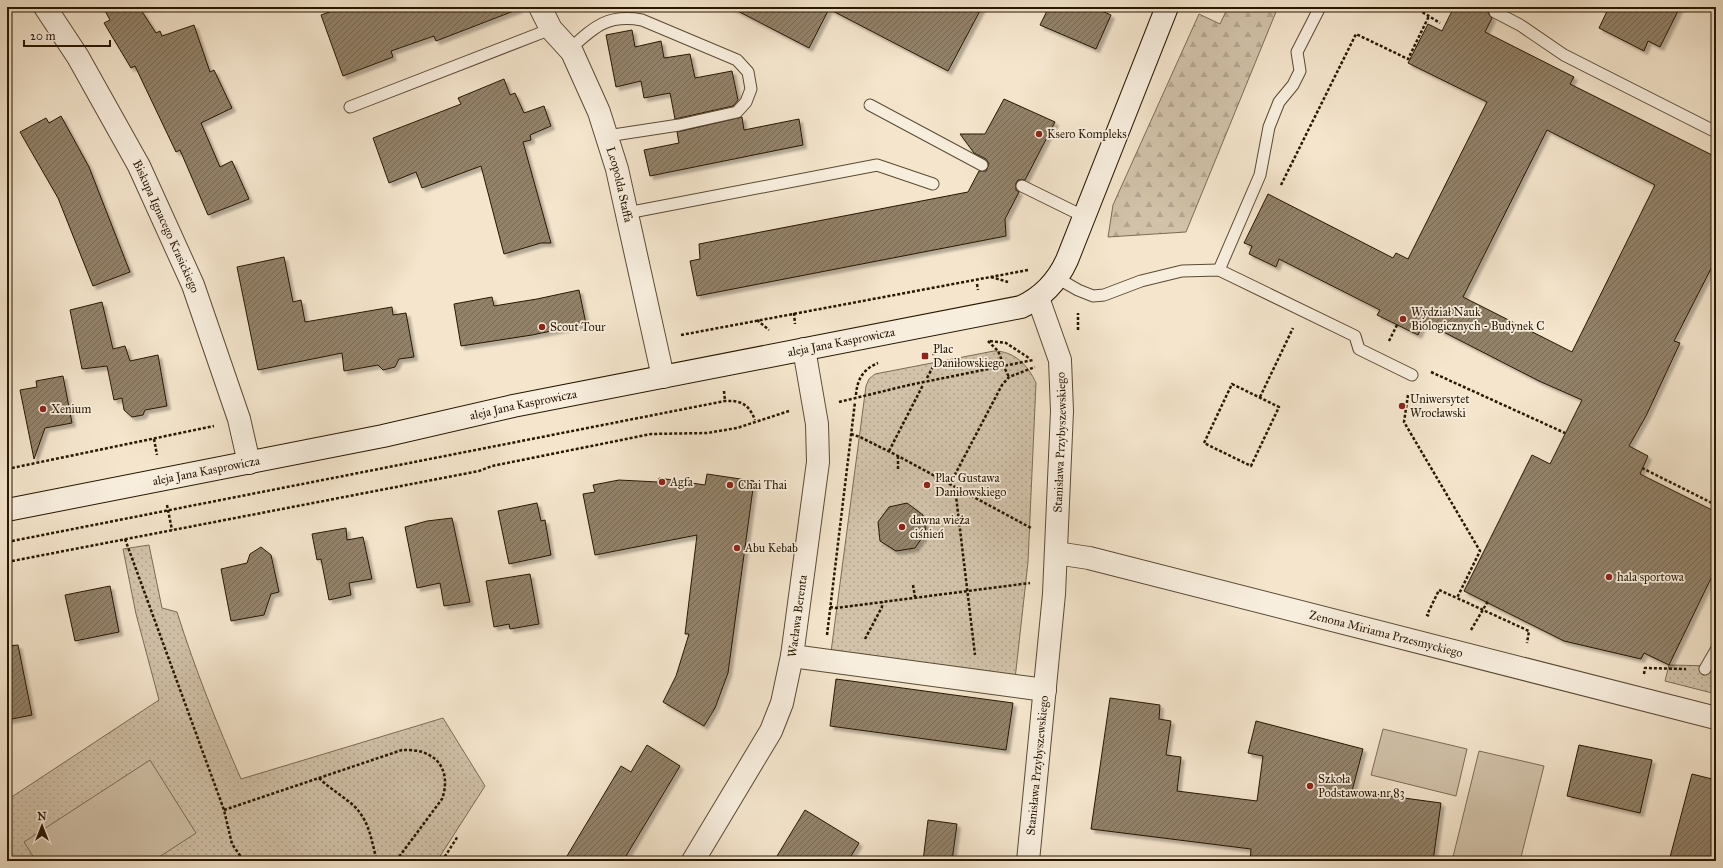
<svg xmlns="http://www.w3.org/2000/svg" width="1723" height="868" viewBox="0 0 1723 868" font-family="'IM FELL Great Primer',serif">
<defs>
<pattern id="green-dots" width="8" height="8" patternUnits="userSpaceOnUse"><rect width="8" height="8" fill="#d1c2a9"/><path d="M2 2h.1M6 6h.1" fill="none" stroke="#b3a690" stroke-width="1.8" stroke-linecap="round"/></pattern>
<pattern id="forest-firs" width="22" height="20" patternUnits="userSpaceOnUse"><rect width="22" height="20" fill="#d1c2a9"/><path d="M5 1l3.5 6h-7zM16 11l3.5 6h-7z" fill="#b3a690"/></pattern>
<pattern id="building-hatch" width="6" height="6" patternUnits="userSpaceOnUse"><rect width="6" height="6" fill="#92826b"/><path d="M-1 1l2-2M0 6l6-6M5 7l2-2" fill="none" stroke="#776956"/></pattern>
<filter id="shadow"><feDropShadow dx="3.5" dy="3.5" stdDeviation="1" flood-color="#0004"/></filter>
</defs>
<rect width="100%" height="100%" fill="#f4e5cc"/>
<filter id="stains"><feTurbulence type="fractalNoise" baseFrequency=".005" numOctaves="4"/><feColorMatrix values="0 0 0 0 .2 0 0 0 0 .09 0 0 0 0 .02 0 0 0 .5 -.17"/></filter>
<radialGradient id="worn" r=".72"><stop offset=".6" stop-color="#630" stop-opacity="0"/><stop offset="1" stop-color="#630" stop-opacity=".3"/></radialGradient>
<g fill="url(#green-dots)" stroke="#7c6c55">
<path d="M994 351C1014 351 1028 365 1036 383L1028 562 1015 679 831 652 866 386 869 379 875 374Z"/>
<path d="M149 545 162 608 177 612C195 669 217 724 241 779L443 718 485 786 437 861H7V800L159 700 136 614 123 549Z"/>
<path d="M1669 665 1716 666V694L1665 681Z"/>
</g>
<path fill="url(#forest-firs)" stroke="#7c6c55" d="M1228 7H1278L1186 232 1108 237 1113 205 1199 14 1220 24Z"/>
<g fill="#d1c2a9" stroke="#7c6c55">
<path d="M1383 729 1467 749 1456 796 1371 775Z"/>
<path d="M1479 751 1544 766 1520 861H1452Z"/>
<path d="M150 760 196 833 153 861H36L24 842Z"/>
</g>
<g fill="url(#building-hatch)" stroke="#271701" fill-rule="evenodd" filter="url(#shadow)">
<path d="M103 7H139L156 33 160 31 162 36 194 25 210 72 214 70 232 108 201 123 220 167 232 161 249 199 208 215 180 150 176 152 135 66 131 68 104 23 110 20Z"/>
<path d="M343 7H519V9L436 41 434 36 391 51 393 57 343 76 321 15Z"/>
<path d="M730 7H982L948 71 829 9 809 48Z"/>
<path d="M1049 7H1093L1111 15 1096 49 1040 25Z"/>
<path d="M1454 7H1490L1488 13 1492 18 1485 32 1574 77 1570 84 1716 157V259L1674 341 1680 343 1646 416 1629 446 1648 456 1640 474 1716 512V568L1669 665 1644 653 1641 659 1564 641 1464 591 1532 455 1550 464 1582 400 1539 381 1424 322 1418 335 1377 315 1380 310 1279 259 1276 267 1249 254 1252 246 1244 243 1268 194 1393 258 1396 253 1408 259 1487 102 1408 63 1428 24 1442 31ZM1547 130 1655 185 1572 352 1463 297Z"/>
<path d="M1609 7H1680L1660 47 1648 41 1644 51 1599 28Z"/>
<path d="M632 30 635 47 661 41 664 58 690 54 695 78 732 71 738 100 733 106 675 119 670 93 644 98 641 81 616 87 606 35Z"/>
<path d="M504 79 510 95 515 93 524 113 544 106 551 126 530 135 531 140 523 142 551 243H541L504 254 481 166 422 188 416 172 389 183 373 138 461 104 458 98Z"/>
<path d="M1004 99 1055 122 1025 180H1018L1016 183V190L1019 192 1005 219 1006 236 697 296 690 261 700 259 699 244 968 192 979 171H986L989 164 986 159 974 153 960 134H985Z"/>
<path d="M61 116 89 167 130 272 93 286 58 198 20 132 46 118 49 123Z"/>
<path d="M742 117 744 130 799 119 803 145 650 176 644 150 679 143 677 132Z"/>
<path d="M284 257 293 302 301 300 305 322 392 307 393 315 406 313 414 357 399 359 395 367 383 370 378 365 344 371 342 353 258 370 237 267Z"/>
<path d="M579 290 586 324 532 335 461 346 454 304 492 297 494 306 537 299Z"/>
<path d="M102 302 113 349 125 346 130 361 158 355 167 406 145 410 143 415 132 417 124 410 122 398 114 400 107 366 82 369 70 310Z"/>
<path d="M63 376 72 423 45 428 34 459 20 390 37 387 36 381Z"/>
<path d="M707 474 754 481 728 673 715 708 704 726 663 702 676 676 689 634H685L697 535 595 555 583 494 595 492 593 485 619 480 658 482 659 478 705 485Z"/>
<path d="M537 503 541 521 545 520 551 555 509 564 498 511Z"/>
<path d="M907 503 923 515 926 532 915 548 896 551 880 541 878 522 889 507Z"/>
<path d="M452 518 470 602 444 606 440 583 417 588 405 527 427 521Z"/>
<path d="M346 528 347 540 363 537 372 579 349 583 351 595 329 600 321 559 317 560 312 534Z"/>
<path d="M261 547 271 555 279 592 271 594 264 615 231 621 221 569 247 563 250 554Z"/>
<path d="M530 574 539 624 510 629 509 624 494 627 486 581Z"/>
<path d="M110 586 119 632 75 641 65 595Z"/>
<path d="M18 645 32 715 7 720V646Z"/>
<path d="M836 679 1013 703 1006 750 830 726Z"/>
<path d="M1110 698 1160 705 1159 719 1171 721 1166 755 1181 757 1177 791 1257 801 1263 756 1248 753 1256 721 1363 749 1352 791 1441 803 1433 861H1250L1251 849 1091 829Z"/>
<path d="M647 745 680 766 623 861H564L621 766 631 772Z"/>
<path d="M1579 745 1652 760 1640 813 1567 796Z"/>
<path d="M1692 774 1716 780V861H1669Z"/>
<path d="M805 810 859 843 848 861H774Z"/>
<path d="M928 820 957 824 952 861H923Z"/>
</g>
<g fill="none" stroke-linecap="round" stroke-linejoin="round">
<defs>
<g id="lane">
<path d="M1495 12 1520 25 1564 55 1716 132"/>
<path d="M570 49C594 27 607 14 642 20L737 60 748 72 751 89 746 102 737 112 679 125 607 136"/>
<path d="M870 105 982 165"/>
<path d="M350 107 551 29"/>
<path d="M1022 186 1085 217"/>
<path d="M627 213 877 165 933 184"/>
<path d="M1219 270 1260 175 1269 127 1279 102 1293 85 1300 71 1297 52 1320 7"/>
<path d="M1057 278 1078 290 1093 296 1104 295 1141 281 1182 271 1219 270 1355 336 1359 349 1412 375"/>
<path d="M1705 669 1716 650"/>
</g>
<g id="street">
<path id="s1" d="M45 7 78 57 139 166 193 285 239 419 249 463"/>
<path id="s2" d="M540 7 551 29 572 52 599 112 617 169 663 377"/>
<path id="s3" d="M1056 553 1089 558 1716 718"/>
<path d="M792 656 1045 690"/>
<path id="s4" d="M693 861 771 731 782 703 792 656 818 462 817 424 804 349"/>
<path id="s5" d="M1028 861 1054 594 1062 411 1060 360 1038 298"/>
</g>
<g id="secondary">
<path id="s6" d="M7 510 383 436 513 406 1021 307C1043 297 1057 282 1067 260L1167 7"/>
</g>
</defs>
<use href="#lane" stroke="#5a4a34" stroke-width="13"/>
<use href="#street" stroke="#5a4a34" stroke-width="24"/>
<use href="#secondary" stroke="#271701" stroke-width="24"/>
<g stroke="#271701" stroke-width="2.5" stroke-dasharray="3 2" stroke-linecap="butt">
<path d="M1414 7 1440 23"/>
<path d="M1281 185 1356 34 1408 59 1429 16"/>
<path d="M991 277 1008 282"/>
<path d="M977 284 978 290"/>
<path d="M794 313 795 324"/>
<path d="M757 320 769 330"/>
<path d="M1078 330V313"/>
<path d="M681 335 1028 270"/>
<path d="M988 341 998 351 1003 363"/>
<path d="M990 341 1006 343 1029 358"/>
<path d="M1389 341 1397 325"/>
<path d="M1005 369 1009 377"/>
<path d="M1431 372 1565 433"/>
<path d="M927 378 935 363 933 352"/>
<path d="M1232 384 1279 407 1251 466 1204 443Z"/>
<path d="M724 391 725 401"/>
<path d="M856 395C857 380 863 369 878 363"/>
<path d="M1408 395 1404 422 1480 551 1457 598 1529 631 1527 643"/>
<path d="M1260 397 1293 328"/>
<path d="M839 402 909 385 1033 360"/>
<path d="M851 434 860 437 898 456 1031 528"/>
<path d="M154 439 157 455"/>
<path d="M889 451 923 385"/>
<path d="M898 456V471"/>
<path d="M1642 468 1716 505"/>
<path d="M7 469 214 426"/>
<path d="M950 484 1002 385 1009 377 1035 367"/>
<path d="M958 489 956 496 975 655"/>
<path d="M167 505 172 530"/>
<path d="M125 539 224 810 232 844 244 861"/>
<path d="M7 542 725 401C742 400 749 405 755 420"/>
<path d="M7 562 479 471 492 466 651 434 707 433 737 428 789 411"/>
<path d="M913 585 915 597"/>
<path d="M830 607 836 608 1030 583"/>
<path d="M1429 616 1427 615 1439 590 1457 598"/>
<path d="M1471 630 1488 601"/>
<path d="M827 635 855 402"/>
<path d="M865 639 882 607V602"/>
<path d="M1644 674 1645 668 1686 669"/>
<path d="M319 778C330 789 343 796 353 805 370 821 371 840 377 861"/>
<path d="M224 810 402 750C410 750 420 750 427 754 446 762 448 783 442 799L396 861"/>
<path d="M442 861 458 836"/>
</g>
<use href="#lane" stroke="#f8eede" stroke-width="11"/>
<use href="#street" stroke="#f8eede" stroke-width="22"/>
<use href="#secondary" stroke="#f8eede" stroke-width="22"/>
</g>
<g fill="#8f2418" stroke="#f8eede" stroke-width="1.5">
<circle cx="1039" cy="134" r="4"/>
<circle cx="1403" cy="319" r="4"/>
<circle cx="542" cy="327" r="4"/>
<rect x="921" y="352" width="8" height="8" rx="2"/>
<circle cx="1402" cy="406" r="4"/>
<circle cx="43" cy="409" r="4"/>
<circle cx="662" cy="482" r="4"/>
<circle cx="730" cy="485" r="4"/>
<circle cx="927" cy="485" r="4"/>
<circle cx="902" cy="527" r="4"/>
<circle cx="737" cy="548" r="4"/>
<circle cx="1609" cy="577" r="4"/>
<circle cx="1310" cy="786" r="4"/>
</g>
<g text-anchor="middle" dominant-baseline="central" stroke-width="3.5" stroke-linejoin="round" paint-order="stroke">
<g font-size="12" fill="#271701" stroke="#f8eede" text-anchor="start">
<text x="1047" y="134">Ksero Kompleks</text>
<text x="1411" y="312">Wydział Nauk<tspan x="1411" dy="14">Biologicznych - Budynek C</tspan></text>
<text x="550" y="327">Scout Tour</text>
<text x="933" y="349">Plac<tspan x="933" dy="14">Daniłowskiego</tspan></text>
<text x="1410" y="399">Uniwersytet<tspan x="1410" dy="14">Wrocławski</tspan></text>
<text x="51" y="409">Xenium</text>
<text x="935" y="478">Plac Gustawa<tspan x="935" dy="14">Daniłowskiego</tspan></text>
<text x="670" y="482">Agfa</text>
<text x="738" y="485">Chai Thai</text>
<text x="910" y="520">dawna wieża<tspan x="910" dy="14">ciśnień</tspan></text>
<text x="745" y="548">Abu Kebab</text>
<text x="1617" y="577">hala sportowa</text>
<text x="1318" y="779">Szkoła<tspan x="1318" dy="14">Podstawowa nr 83</tspan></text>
</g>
<g font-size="12" fill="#271701" stroke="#f8eede">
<text stroke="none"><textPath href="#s2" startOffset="197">Leopolda Staffa</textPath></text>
<text stroke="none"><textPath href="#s1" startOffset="251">Biskupa Ignacego Krasickiego</textPath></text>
<text stroke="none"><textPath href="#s6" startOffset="851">aleja Jana Kasprowicza</textPath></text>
<text stroke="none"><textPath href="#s6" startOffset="527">aleja Jana Kasprowicza</textPath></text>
<text stroke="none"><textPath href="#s5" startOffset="420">Stanisława Przybyszewskiego</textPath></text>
<text stroke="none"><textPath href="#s6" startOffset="203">aleja Jana Kasprowicza</textPath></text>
<text stroke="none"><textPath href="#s4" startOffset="270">Wacława Berenta</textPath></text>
<text stroke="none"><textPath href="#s3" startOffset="340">Zenona Miriama Przesmyckiego</textPath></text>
<text stroke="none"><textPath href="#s5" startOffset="96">Stanisława Przybyszewskiego</textPath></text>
</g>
</g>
<rect width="1723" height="868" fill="none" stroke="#f4e5cc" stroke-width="24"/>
<rect x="8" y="8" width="1707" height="852" fill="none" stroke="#271701" stroke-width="2"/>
<rect x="12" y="12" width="1699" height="844" fill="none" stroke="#271701"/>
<g transform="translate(42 826)" stroke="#f8eede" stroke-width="3" paint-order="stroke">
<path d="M0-3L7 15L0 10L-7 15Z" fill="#271701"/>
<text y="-6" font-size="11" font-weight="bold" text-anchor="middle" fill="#271701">N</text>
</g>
<path d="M24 40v6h86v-6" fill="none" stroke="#271701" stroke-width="2"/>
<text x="30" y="40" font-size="12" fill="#271701" stroke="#f8eede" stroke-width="3" paint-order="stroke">20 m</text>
<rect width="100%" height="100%" filter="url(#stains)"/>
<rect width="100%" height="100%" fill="url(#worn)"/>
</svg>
